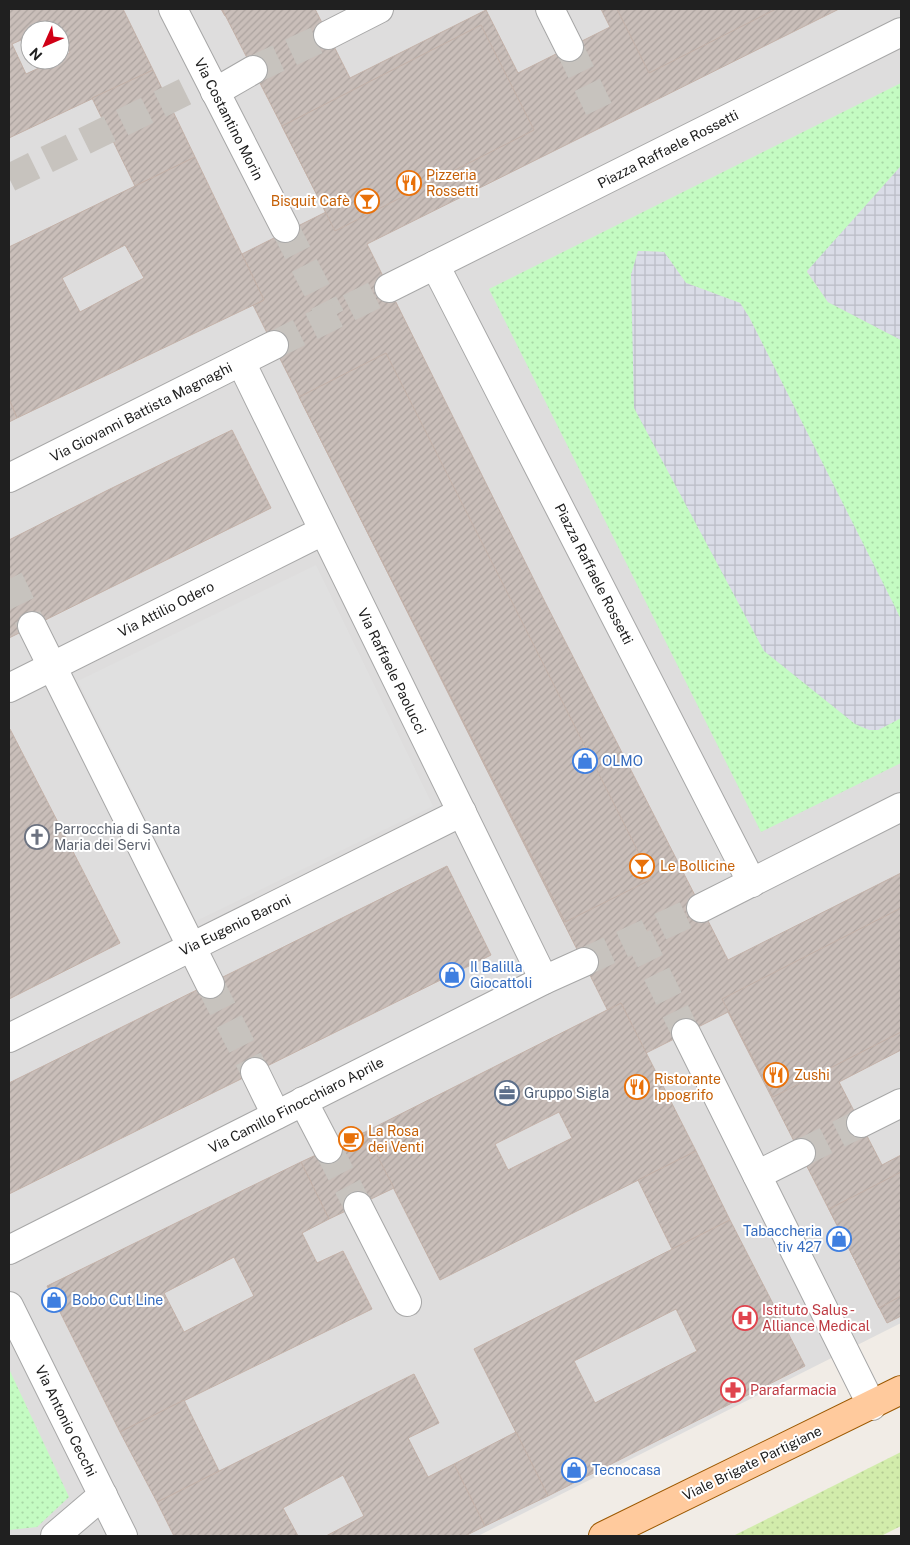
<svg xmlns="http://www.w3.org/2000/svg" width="910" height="1545" viewBox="0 0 910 1545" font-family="'Public Sans',sans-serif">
<defs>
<pattern id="park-dots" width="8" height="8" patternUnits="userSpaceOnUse" patternTransform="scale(1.25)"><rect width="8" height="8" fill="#c4fbc2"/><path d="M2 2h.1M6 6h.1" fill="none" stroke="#a8d7a6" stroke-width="1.8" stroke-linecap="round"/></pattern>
<pattern id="garden-dots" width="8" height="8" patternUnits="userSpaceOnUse" patternTransform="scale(1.25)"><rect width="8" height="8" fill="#d2ecab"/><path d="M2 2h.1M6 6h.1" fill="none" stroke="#b4ca93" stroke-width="1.8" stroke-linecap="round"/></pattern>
<pattern id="plaza-grid" width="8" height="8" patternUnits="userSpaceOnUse" patternTransform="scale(1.25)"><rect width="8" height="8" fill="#dadce7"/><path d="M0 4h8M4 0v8" fill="none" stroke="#bbbcc6"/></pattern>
<pattern id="building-hatch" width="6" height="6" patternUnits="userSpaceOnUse" patternTransform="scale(1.25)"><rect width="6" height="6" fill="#c9beb9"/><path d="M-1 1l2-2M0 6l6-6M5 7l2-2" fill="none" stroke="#aca39f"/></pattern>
</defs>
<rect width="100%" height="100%" fill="#f1ece6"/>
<path fill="#dedddd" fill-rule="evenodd" d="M9 9H901V1323L478 1536H9ZM30 30H60V60H30Z"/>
<g fill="url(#park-dots)">
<path d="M901 83V166L807 272 828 302 901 340V620L749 317 740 303 686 283 664 252 639 251 631 275 878 730 901 718V763L761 832 489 289Z"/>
<path d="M9 1369 69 1497 37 1527 9 1530Z"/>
</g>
<path fill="url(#garden-dots)" d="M901 1452V1526L881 1536H733Z"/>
<path fill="#e0e0e0" d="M316 565 433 806 196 921 78 681Z"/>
<g fill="url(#plaza-grid)">
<path d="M901 166V340L828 302 807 271Z"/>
<path d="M638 251 664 252 686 283 740 303 749 317 895 607 901 620V718L878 730H869L855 724 764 651 634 408 631 275Z"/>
</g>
<g fill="url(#building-hatch)" stroke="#c3b1a8" fill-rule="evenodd">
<path d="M9 9H123L153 70 9 138ZM56 23 70 53 60 58V60H56L26 74 12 44 30 36V30H42Z"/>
<path d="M221 9H240L225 16Z"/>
<path d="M222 9H315L350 78 486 10 518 73 610 27 601 9H839L367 244 545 602 728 960 901 873V1050L839 1082 882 1165 901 1155V1316L887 1323 728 1012 646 1053 621 1003 608 1011 253 305 264 300 242 254 326 212Z"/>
<path d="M617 9H776L649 73Z"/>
<path d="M481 25 534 130 335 231 282 126Z"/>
<path d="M153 70 195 157 135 186 92 98Z"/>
<path d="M195 157 264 300 17 418 9 399V247ZM125 245 144 278 80 312 62 278Z"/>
<path d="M386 353 652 879 565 922 299 397Z"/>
<path d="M9 399 17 418 9 422Z"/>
<path d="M232 430 271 508 9 638V540L110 489Z"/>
<path d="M10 729 120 943 9 999V730Z"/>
<path d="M447 866 491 955 9 1194V1083Z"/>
<path d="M901 908V1032L773 1097 722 999Z"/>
<path d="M621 1003 696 1151 440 1280 365 1132ZM559 1112 572 1138 508 1170 495 1144Z"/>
<path d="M365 1132 394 1188 329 1219 301 1162Z"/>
<path d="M696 1151 730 1220 672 1249 638 1180Z"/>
<path d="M301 1162 329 1219 302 1233 317 1263 343 1251 372 1309 120 1432 47 1286ZM234 1257 254 1296 184 1332 164 1293Z"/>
<path d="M901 1172V1296L879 1308 829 1209Z"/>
<path d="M730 1220 805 1366 548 1496 474 1349ZM676 1309 697 1351 595 1403 574 1361Z"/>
<path d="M414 1374 439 1423 408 1438 428 1477 454 1464 485 1526 465 1536H326L364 1516 343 1475 283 1508 298 1536H174L157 1502Z"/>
<path d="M184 1400 219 1471 157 1502 120 1432Z"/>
<path d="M516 1432 548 1496 485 1526 454 1464Z"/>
</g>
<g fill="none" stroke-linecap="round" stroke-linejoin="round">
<g stroke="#c7c3be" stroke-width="28" stroke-dasharray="28 14" stroke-linecap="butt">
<path d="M569 47 599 109"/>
<path d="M253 70 328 35"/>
<path d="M9 178 209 80"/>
<path d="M285 228 331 317"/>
<path d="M274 345 389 288"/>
<path d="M9 579 32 626"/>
<path d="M638 936 686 1033"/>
<path d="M584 962 701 908"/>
<path d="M210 984 255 1072"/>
<path d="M328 1149 358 1206"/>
<path d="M801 1153 861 1123"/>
</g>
<defs>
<g id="minor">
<path d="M173 9 285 228"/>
<path d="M550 9 569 47"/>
<path d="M328 35 379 9"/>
<path d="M215 92 253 70"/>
<path d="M435 265 752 883"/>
<path d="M389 288 901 32"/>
<path d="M241 362 544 980"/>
<path d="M9 478 274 345"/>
<path d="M32 626 210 984"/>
<path d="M9 688 323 531"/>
<path d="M701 908 901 807"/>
<path d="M686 1033 872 1406"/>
<path d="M9 1038 462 812"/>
<path d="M255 1072 276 1115"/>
<path d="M303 1101 328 1149"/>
<path d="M861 1123 901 1103"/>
<path d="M757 1175 801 1153"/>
<path d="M358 1206 407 1302"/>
<path d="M9 1250 544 980 584 962"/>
<path d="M9 1306 123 1536"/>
<path d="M55 1536 103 1495"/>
</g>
<path id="major" d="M603 1536 901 1390"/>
</defs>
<use href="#minor" stroke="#a7a7a7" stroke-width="30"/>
<use href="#major" stroke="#9c5800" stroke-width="30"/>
<use href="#minor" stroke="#fff" stroke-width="28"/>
<use href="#major" stroke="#ffca9d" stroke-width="28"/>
</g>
<defs>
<symbol id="restaurant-ring" viewBox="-11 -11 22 22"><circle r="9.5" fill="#fff" stroke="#e8710a" stroke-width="1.5"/><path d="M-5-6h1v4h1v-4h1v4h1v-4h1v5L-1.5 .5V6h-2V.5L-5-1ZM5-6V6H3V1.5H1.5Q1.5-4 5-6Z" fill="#e8710a"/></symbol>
<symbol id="bar-ring" viewBox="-11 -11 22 22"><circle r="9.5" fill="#fff" stroke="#e8710a" stroke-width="1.5"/><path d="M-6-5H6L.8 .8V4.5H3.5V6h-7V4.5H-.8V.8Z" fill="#e8710a"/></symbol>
<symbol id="shop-ring" viewBox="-11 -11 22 22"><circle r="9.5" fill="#fff" stroke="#3f7fe0" stroke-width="1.5"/><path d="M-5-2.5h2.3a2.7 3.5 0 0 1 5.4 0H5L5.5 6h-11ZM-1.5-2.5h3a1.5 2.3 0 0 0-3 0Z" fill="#3f7fe0"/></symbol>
<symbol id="church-ring" viewBox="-11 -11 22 22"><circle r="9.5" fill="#fff" stroke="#6b7280" stroke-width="1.5"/><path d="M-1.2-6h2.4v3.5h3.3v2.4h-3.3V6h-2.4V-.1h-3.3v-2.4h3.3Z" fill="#6b7280"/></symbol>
<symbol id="office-ring" viewBox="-11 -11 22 22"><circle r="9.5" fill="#fff" stroke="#5c6f8a" stroke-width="1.5"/><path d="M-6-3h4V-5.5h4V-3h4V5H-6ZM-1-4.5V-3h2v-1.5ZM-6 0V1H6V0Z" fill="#5c6f8a"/></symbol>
<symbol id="cafe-ring" viewBox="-11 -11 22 22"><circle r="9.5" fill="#fff" stroke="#e8710a" stroke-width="1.5"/><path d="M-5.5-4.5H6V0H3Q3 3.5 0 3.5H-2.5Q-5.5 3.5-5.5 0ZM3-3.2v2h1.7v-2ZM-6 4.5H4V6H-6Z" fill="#e8710a"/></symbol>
<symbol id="hospital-ring" viewBox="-11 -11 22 22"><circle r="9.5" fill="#fff" stroke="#e0444e" stroke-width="1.5"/><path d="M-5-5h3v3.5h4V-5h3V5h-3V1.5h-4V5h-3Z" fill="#e0444e"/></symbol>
<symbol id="pharmacy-ring" viewBox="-11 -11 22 22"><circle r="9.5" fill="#fff" stroke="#e0444e" stroke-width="1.5"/><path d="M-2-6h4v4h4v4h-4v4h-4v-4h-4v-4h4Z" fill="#e0444e"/></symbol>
</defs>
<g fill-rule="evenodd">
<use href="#restaurant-ring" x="395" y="169" width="28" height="28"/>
<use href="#bar-ring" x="353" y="187" width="28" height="28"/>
<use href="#shop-ring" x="571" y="747" width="28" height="28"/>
<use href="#church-ring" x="23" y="823" width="28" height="28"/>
<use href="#bar-ring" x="628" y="852" width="28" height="28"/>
<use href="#shop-ring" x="438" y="961" width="28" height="28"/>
<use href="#restaurant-ring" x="762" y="1061" width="28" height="28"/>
<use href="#restaurant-ring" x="623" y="1073" width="28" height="28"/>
<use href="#office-ring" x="493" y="1079" width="28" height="28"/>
<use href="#cafe-ring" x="337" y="1125" width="28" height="28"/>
<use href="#shop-ring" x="825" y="1225" width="28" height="28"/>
<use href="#shop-ring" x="40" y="1286" width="28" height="28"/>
<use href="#hospital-ring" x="731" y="1304" width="28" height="28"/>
<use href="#pharmacy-ring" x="719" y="1376" width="28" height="28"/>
<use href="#shop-ring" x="560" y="1456" width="28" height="28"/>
</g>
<g text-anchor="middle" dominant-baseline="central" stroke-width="4" stroke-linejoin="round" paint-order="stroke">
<g font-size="14" fill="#202020" stroke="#fff">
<text transform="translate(229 119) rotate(63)">Via Costantino Morin</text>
<text transform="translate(668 149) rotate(-27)">Piazza Raffaele Rossetti</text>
<text transform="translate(141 412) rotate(-27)">Via Giovanni Battista Magnaghi</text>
<text transform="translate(594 574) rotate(63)">Piazza Raffaele Rossetti</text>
<text transform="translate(166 609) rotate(-27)">Via Attilio Odero</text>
<text transform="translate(392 671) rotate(64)">Via Raffaele Paolucci</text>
<text transform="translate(235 925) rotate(-26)">Via Eugenio Baroni</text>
<text transform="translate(296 1105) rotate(-27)">Via Camillo Finocchiaro Aprile</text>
<text transform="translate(66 1421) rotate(64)">Via Antonio Cecchi</text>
<text transform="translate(752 1463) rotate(-26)">Viale Brigate Partigiane</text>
</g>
<g font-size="14" fill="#c56008" stroke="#fff" text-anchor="start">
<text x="426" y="175">Pizzeria<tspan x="426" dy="16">Rossetti</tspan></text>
<text x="350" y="201" text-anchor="end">Bisquit Cafè</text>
<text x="660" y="866">Le Bollicine</text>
<text x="794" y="1075">Zushi</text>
<text x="654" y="1079">Ristorante<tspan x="654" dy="16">Ippogrifo</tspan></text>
<text x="368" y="1131">La Rosa<tspan x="368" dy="16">dei Venti</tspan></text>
</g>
<g font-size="14" fill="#366cbe" stroke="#fff" text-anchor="start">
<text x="602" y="761">OLMO</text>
<text x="470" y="967">Il Balilla<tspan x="470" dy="16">Giocattoli</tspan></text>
<text x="822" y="1231" text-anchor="end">Tabaccheria<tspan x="822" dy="16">tiv 427</tspan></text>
<text x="72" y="1300">Bobo Cut Line</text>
<text x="592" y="1470">Tecnocasa</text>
</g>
<g font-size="14" fill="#5b616d" stroke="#fff" text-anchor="start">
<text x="54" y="829">Parrocchia di Santa<tspan x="54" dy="16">Maria dei Servi</tspan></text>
</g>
<g font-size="14" fill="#4e5e75" stroke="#fff" text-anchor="start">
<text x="524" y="1093">Gruppo Sigla</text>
</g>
<g font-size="14" fill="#be3a42" stroke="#fff" text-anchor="start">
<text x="762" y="1310">Istituto Salus -<tspan x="762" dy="16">Alliance Medical</tspan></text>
<text x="750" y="1390">Parafarmacia</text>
</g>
</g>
<rect width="910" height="1545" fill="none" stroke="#202020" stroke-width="20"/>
<g transform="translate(45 45) rotate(225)"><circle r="24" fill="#ffffff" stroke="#a6a6a6"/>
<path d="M0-4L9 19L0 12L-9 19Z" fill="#d00016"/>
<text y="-8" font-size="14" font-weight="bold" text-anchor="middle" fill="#202020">N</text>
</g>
</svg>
